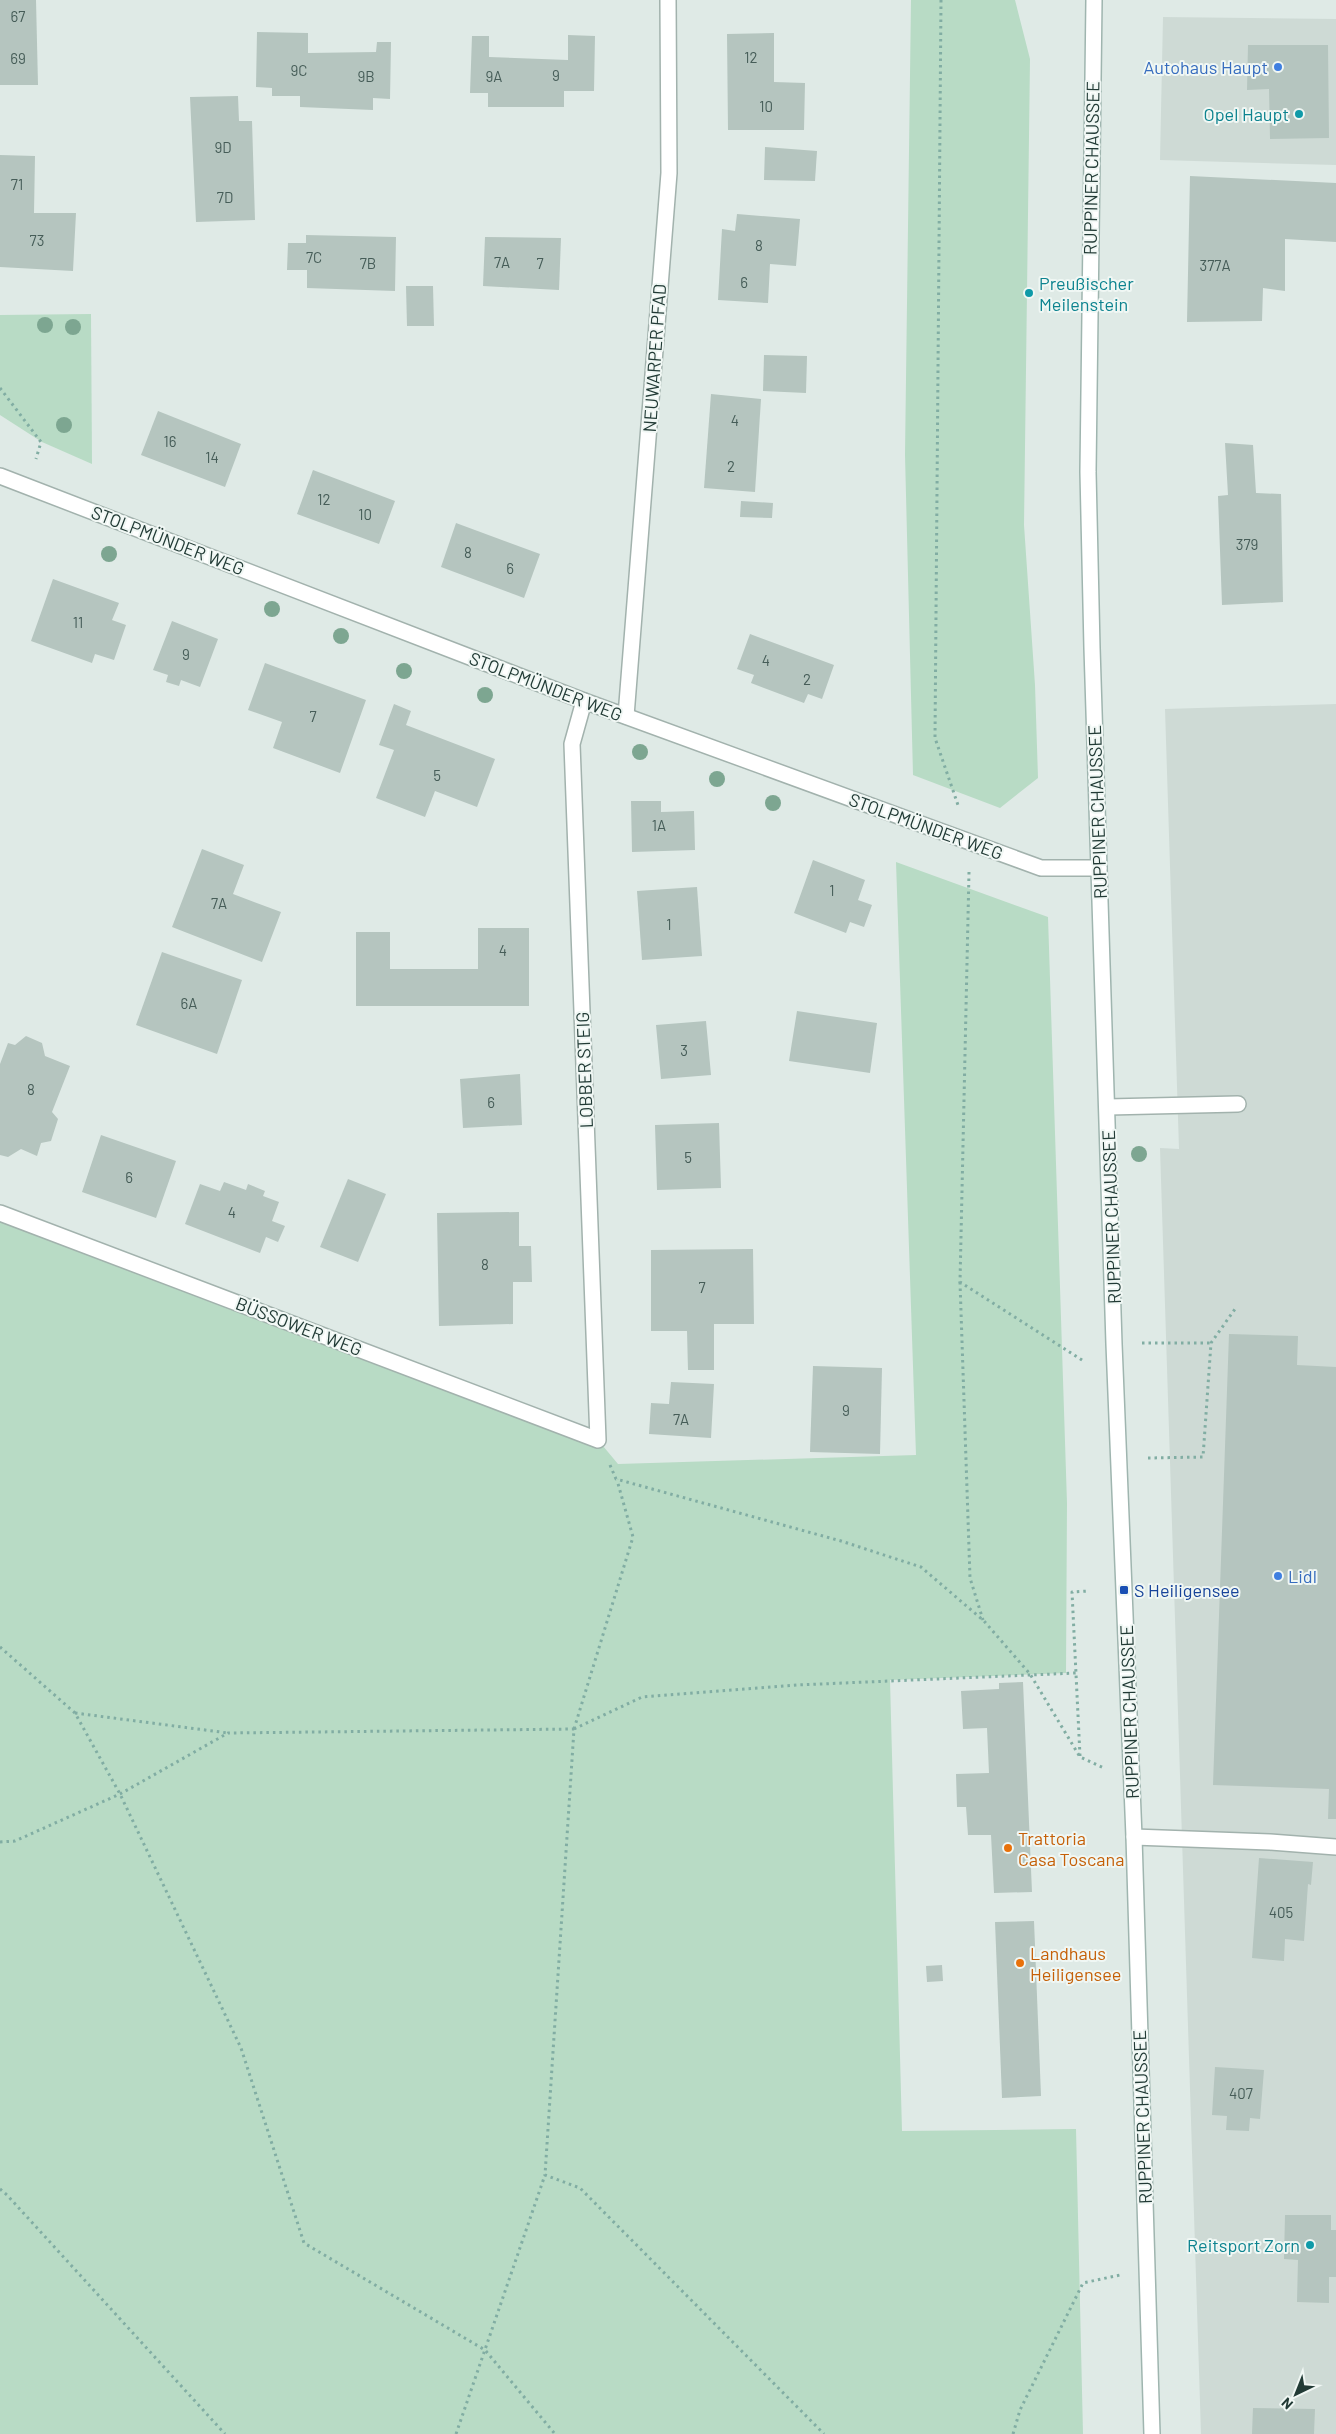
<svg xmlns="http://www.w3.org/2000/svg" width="1336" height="2434" viewBox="0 0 1336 2434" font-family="Barlow,sans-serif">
<rect width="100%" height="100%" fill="#dfeae6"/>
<g fill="#cedad5">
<path d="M1163 17 1336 19V165L1160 160Z"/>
<path d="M1336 704V2434H1201L1160 1148 1179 1149 1165 709Z"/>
</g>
<g fill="#b8dbc5">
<path d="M911 0H1015L1030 59 1024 525 1035 685 1038 778 1000 808 913 775 905 455Z"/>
<path d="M91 314 92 464 42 442 0 415V315Z"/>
<path d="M896 862 1048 917 1067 1503 1066 1673 890 1680 902 2131 1076 2129 1083 2434H0V1213L598 1440 618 1464 916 1455Z"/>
</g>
<g fill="#b5c5bf">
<path d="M0 0H36L38 85H0Z"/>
<path d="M257 32 308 33V53L376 52 377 42H391L390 99 373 98V110L300 107V96H272V88L256 87Z"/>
<path d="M774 33V82L805 83 804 130H728L727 34Z"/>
<path d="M568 35 595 36 594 91H564V107H488V93H470L472 36H489V57L568 60Z"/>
<path d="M1248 45H1328L1329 138 1270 139 1269 89 1247 90Z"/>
<path d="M238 96 239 121H252L255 220 196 222 190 97Z"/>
<path d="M765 147 817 151 815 181 764 180Z"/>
<path d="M0 155 35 156 34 213H76L73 271 0 267Z"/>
<path d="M1190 176 1336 183V242L1285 239V291L1263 288 1262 321 1187 322Z"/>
<path d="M737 214 800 219 796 266 770 264 768 303 718 300 722 229 735 231Z"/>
<path d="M306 235 396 237 395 291 307 288V270H287L288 243H306Z"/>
<path d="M485 237 561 238 559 290 483 286Z"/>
<path d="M406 286H433L434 326H407Z"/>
<path d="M764 355 807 356 806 393 763 391Z"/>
<path d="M711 394 761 399 755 492 704 488Z"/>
<path d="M158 411 241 444 225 487 141 455Z"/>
<path d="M1225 443 1253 445 1256 493 1281 494 1283 602 1222 605 1218 496 1228 495Z"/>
<path d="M313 470 395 501 379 544 297 514Z"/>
<path d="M741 501 773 503 772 518 740 517Z"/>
<path d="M456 523 540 554 524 598 441 567Z"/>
<path d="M53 579 119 603 112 620 126 625 114 660 95 654 92 663 31 641Z"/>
<path d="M172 621 218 639 200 687 181 680 179 686 166 682 168 675 153 670Z"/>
<path d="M750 634 834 665 822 699 808 694 804 703 751 683 754 675 737 669Z"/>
<path d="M265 663 366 700 340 773 273 748 282 722 248 710Z"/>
<path d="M394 704 411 711 406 725 495 759 477 807 435 791 425 817 376 798 394 750 379 745Z"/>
<path d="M631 801H661V812L694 811 695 850 632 852Z"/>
<path d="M202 849 244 865 233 894 281 912 262 962 172 927Z"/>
<path d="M813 860 865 880 858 900 872 905 864 927 850 922 846 933 794 913Z"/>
<path d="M697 887 702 956 642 960 637 891Z"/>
<path d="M478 928H529V1006H356V932H390V969H478Z"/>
<path d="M162 952 242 980 217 1054 136 1025Z"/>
<path d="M797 1011 877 1023 870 1073 789 1061Z"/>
<path d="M706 1021 711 1075 661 1079 656 1025Z"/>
<path d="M26 1036 42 1043 45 1056 70 1066 52 1112 58 1119 51 1141 41 1143 37 1156 21 1149 8 1157 0 1155V1064L8 1043 15 1045Z"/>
<path d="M520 1074 522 1125 463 1128 460 1079Z"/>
<path d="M719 1123 721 1188 657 1190 655 1125Z"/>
<path d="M101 1135 176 1161 156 1218 82 1192Z"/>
<path d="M348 1179 386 1194 358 1262 320 1247Z"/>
<path d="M224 1182 246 1190 248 1184 265 1191 263 1196 279 1202 272 1221 285 1226 278 1242 266 1237 260 1253 185 1224 200 1184 220 1191Z"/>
<path d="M519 1212V1246H531L532 1282H513V1324L439 1326 437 1213Z"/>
<path d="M753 1249 754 1324H714V1370H688L687 1331H651V1250Z"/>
<path d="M1229 1334 1298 1336 1297 1365 1336 1367V1819H1328L1329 1789 1213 1785Z"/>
<path d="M813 1366 882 1368 880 1454 810 1452Z"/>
<path d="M671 1382 714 1384 711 1438 649 1434 651 1403 669 1404Z"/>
<path d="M1023 1682 1032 1892 994 1893 991 1835H968L966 1807H957L956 1774 989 1773 987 1728 963 1729 961 1691 999 1689V1683Z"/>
<path d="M1259 1858 1313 1862 1311 1885 1308 1884 1304 1941 1285 1939 1284 1961 1252 1958Z"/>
<path d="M1034 1921 1041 2096 1002 2098 995 1922Z"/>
<path d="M942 1965 943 1981 927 1982 926 1966Z"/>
<path d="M1215 2067 1264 2070 1260 2119 1250 2118 1249 2131 1226 2130 1227 2116 1212 2115Z"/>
<path d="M1285 2215H1331V2230H1336V2277H1329V2303L1297 2302 1298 2260 1284 2259Z"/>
<path d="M1253 2408 1315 2409 1314 2434H1252Z"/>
</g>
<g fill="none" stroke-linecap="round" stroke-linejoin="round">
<defs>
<g id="service">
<path d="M1108 1107 1238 1104"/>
<path d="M1134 1837 1270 1842 1336 1847"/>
</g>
<g id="minor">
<path d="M0 476 584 701 1041 868H1099"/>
<path d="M626 716 669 173 668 0"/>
<path d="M0 1213 598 1440 572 744 584 701"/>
</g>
<path id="secondary" d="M1094 0 1088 472 1092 648 1114 1344 1134 1837 1152 2434"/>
</defs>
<use href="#service" stroke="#a2b2ad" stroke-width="18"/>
<use href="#minor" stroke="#a2b2ad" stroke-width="18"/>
<use href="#secondary" stroke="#9fb5af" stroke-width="18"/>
<g stroke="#81ada3" stroke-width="3" stroke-dasharray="2.5 4" stroke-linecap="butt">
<path d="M941 0 935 738 959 808"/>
<path d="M0 388 41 442 36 459"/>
<path d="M969 872 960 1282 1085 1362"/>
<path d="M960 1282 970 1578 983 1620"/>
<path d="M1142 1343H1211"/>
<path d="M1148 1458 1203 1457 1211 1343 1235 1309"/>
<path d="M610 1465 616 1479 841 1541 921 1567 984 1621 1030 1674 1080 1757 1104 1768"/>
<path d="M0 1647 75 1713 120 1794 241 2048 304 2243 485 2350 555 2434"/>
<path d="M75 1713 228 1733"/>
<path d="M574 1729 642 1697 797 1685 1076 1673"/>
<path d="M574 1729 633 1537 617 1480"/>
<path d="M1080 1756 1072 1592 1088 1591"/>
<path d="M0 1842 15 1841 120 1794 228 1733 574 1729 545 2175 580 2188 824 2434"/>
<path d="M0 2189 7 2195 225 2434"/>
<path d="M456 2434 545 2175"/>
<path d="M1013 2434 1020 2410 1083 2283 1120 2275"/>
</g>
<use href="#service" stroke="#fff" stroke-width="15"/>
<use href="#minor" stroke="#fff" stroke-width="15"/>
<use href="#secondary" stroke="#fff" stroke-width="15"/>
</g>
<g fill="#7da691">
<circle cx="45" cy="325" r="8"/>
<circle cx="73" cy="327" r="8"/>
<circle cx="64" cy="425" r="8"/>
<circle cx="109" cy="554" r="8"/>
<circle cx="272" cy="609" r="8"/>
<circle cx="341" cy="636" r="8"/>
<circle cx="404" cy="671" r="8"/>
<circle cx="485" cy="695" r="8"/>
<circle cx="640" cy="752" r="8"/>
<circle cx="717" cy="779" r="8"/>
<circle cx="773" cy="803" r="8"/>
<circle cx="1139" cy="1154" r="8"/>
</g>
<g fill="#3f7fe0" stroke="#f0f7f4" stroke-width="2">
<circle cx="1278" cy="67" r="5"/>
<circle cx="1278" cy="1576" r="5"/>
</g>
<g fill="#0f9aa8" stroke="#f0f7f4" stroke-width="2">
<circle cx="1299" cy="114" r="5"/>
<circle cx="1029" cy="293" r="5"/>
<circle cx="1310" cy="2245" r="5"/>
</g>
<rect fill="#1a4fb4" stroke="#f0f7f4" stroke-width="2" x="1119" y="1585" width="10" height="10" rx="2.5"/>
<g fill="#e8710a" stroke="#f0f7f4" stroke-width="2">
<circle cx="1008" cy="1848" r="5"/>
<circle cx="1020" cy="1963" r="5"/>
</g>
<g text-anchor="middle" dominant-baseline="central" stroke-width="4" stroke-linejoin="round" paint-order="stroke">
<g font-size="15" fill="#465d58">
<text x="18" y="16">67</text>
<text x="751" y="57">12</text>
<text x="18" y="58">69</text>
<text x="299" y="70">9C</text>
<text x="556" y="75">9</text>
<text x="366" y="76">9B</text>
<text x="494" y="76">9A</text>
<text x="766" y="106">10</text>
<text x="223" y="147">9D</text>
<text x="17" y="184">71</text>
<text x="225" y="197">7D</text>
<text x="37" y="240">73</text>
<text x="759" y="245">8</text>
<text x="314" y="257">7C</text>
<text x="502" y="262">7A</text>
<text x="368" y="263">7B</text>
<text x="540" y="263">7</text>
<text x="1215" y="265">377A</text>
<text x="744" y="282">6</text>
<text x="735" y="420">4</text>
<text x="170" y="441">16</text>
<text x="212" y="457">14</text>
<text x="731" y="466">2</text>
<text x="324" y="499">12</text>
<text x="365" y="514">10</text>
<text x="1247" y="544">379</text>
<text x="468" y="552">8</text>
<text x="510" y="568">6</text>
<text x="78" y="622">11</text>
<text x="186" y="654">9</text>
<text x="766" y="660">4</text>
<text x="807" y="679">2</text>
<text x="313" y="716">7</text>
<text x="437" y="775">5</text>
<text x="659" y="825">1A</text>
<text x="832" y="890">1</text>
<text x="219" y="903">7A</text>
<text x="669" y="924">1</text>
<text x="503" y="950">4</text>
<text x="189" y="1003">6A</text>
<text x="684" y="1050">3</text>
<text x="31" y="1089">8</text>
<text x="491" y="1102">6</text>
<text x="688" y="1157">5</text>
<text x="129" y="1177">6</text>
<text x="232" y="1212">4</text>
<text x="485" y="1264">8</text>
<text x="702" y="1287">7</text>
<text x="846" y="1410">9</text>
<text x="681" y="1419">7A</text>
<text x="1281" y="1912">405</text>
<text x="1241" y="2093">407</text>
</g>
<g font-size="18" fill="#366cbe" stroke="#f0f7f4" text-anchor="end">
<text x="1268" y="67">Autohaus Haupt</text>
<text x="1288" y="1576" text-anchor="start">Lidl</text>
</g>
<g font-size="18" fill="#0d838f" stroke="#f0f7f4" text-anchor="end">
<text x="1289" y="114">Opel Haupt</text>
<text x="1039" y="283" text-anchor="start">Preußischer<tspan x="1039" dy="21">Meilenstein</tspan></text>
<text x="1300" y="2245">Reitsport Zorn</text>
</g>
<g font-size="18" fill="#213a35" stroke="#f0f7f4">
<text transform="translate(1091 168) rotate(-89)">RUPPINER CHAUSSEE</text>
<text transform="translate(654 358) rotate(-86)">NEUWARPER PFAD</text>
<text transform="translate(168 540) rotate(21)">STOLPMÜNDER WEG</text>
<text transform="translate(546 686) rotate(21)">STOLPMÜNDER WEG</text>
<text transform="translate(1097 812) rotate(-92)">RUPPINER CHAUSSEE</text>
<text transform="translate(926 826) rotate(20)">STOLPMÜNDER WEG</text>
<text transform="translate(584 1070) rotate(-92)">LOBBER STEIG</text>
<text transform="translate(1111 1217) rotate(-92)">RUPPINER CHAUSSEE</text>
<text transform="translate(299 1326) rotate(21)">BÜSSOWER WEG</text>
<text transform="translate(1129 1712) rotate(-92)">RUPPINER CHAUSSEE</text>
<text transform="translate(1142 2117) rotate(-92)">RUPPINER CHAUSSEE</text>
</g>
<g font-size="18" fill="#164399" stroke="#f0f7f4" text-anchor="start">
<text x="1134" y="1590">S Heiligensee</text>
</g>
<g font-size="18" fill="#c56008" stroke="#f0f7f4" text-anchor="start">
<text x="1018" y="1838">Trattoria<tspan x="1018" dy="21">Casa Toscana</tspan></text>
<text x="1030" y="1953">Landhaus<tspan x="1030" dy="21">Heiligensee</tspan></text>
</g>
</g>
<g transform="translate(1296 2394) rotate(223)" stroke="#f0f7f4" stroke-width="4" paint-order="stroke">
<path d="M0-4L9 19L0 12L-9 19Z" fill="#213a35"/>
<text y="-8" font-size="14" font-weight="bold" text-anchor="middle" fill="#213a35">N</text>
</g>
</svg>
